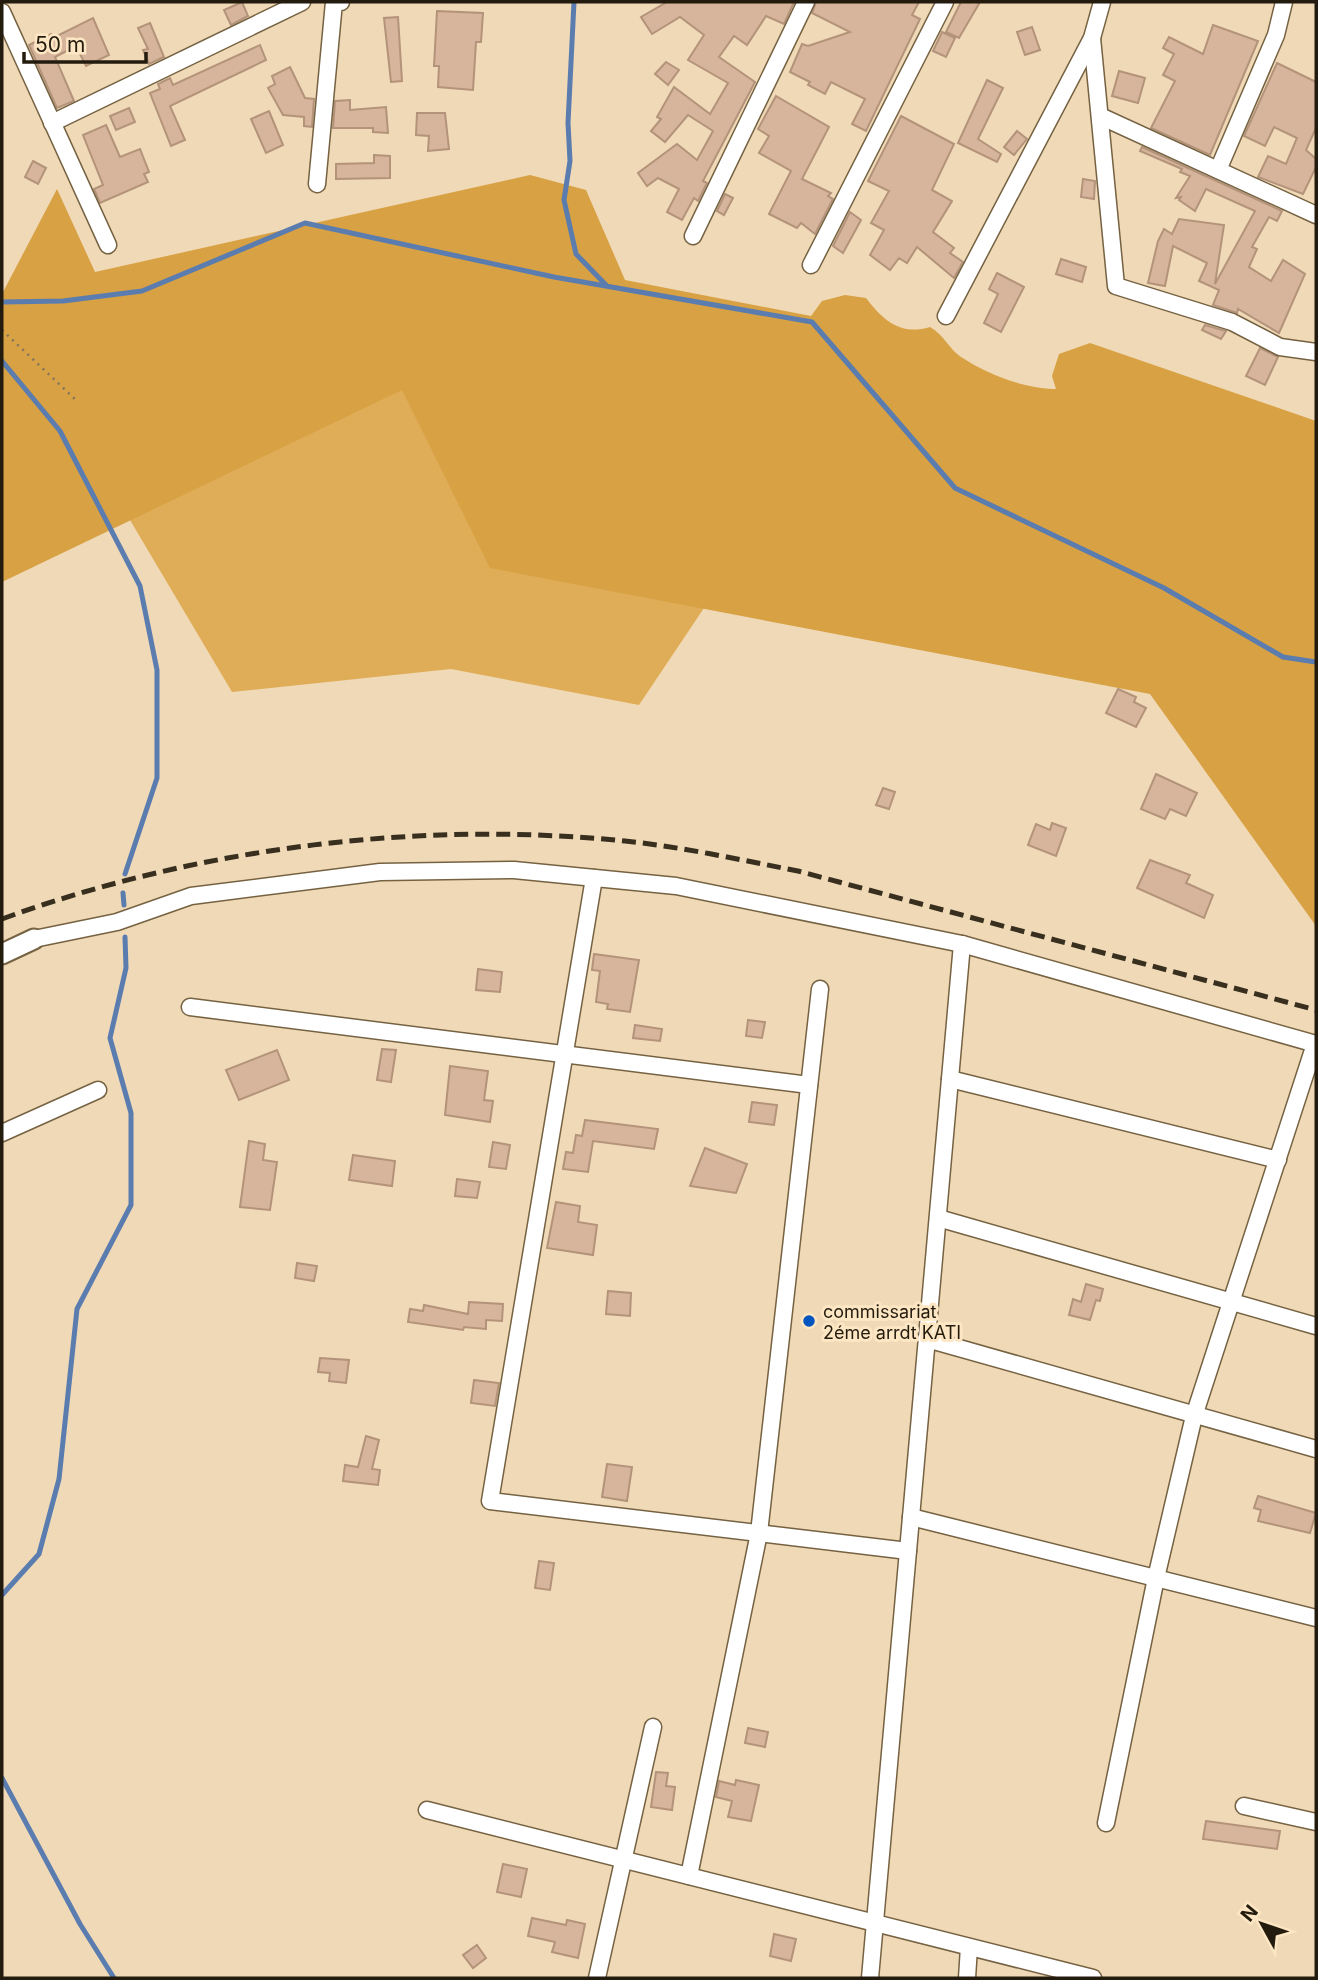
<svg xmlns="http://www.w3.org/2000/svg" width="1318" height="1980" viewBox="0 0 1318 1980" font-family="Inter,sans-serif">
<rect width="100%" height="100%" fill="#f0d9b6"/>
<path fill="#dfad57" d="M249 327 773 505 639 705 451 669 232 692 108 483Z"/>
<path fill="#d7a144" d="M530 175 586 190 625 280 811 316 822 301 845 295 866 298C883 320 900 336 930 327 945 336 949 349 961 357 987 374 1025 389 1056 389L1052 376 1059 354 1090 343 1316 421V926L1150 694 490 568 402 390 2 582V294L57 189 95 272Z"/>
<g fill="none" stroke-linecap="round" stroke-linejoin="round">
<g stroke="#5b7caf" stroke-width="5">
<path d="M574 2 568 123 570 161 564 200 576 254 606 285"/>
<path d="M2 302 63 301 142 291 305 223 554 277 812 322 955 488 1164 588 1283 657 1316 662"/>
<path d="M2 361 60 431 140 586 157 670V778L125 874"/>
<path d="M123 893 124 905"/>
<path d="M2 1595 39 1554 59 1479 77 1309 131 1205V1113L110 1038 126 968 125 937"/>
<path d="M2 1778 80 1924 114 1978"/>
</g>
</g>
<g fill="#d7b59c" stroke="#b3937a" stroke-width="2">
<path d="M242 2 248 16 231 25 224 10Z"/>
<path d="M667 2H794L784 24 766 16 747 45 734 36 719 57 755 82 703 181 707 183 698 201 694 198 682 220 667 212 679 189 658 178 647 186 638 173 677 144 697 160 713 131 688 115 665 142 651 131 661 119 657 117 674 87 710 114 728 83 688 60 704 35 680 17 652 34 641 17Z"/>
<path d="M816 2H919L912 15 920 19 866 131 852 124 865 99 831 82 825 94 808 85 810 82 790 72 802 44 808 46 850 32 812 13Z"/>
<path d="M961 2H980L959 38 946 32Z"/>
<path d="M437 11 483 13 481 42H476L473 90 438 87 439 66H434Z"/>
<path d="M398 17 402 81 391 82 384 18Z"/>
<path d="M93 18 109 55 86 66 76 46 55 57 74 101 57 108 29 45 51 34 53 38Z"/>
<path d="M150 23 164 57 149 64 143 50 148 49 138 28Z"/>
<path d="M1213 25 1258 41 1210 155 1151 128 1175 81 1163 75 1174 54 1163 48 1169 37 1203 54Z"/>
<path d="M1032 27 1040 50 1025 55 1017 32Z"/>
<path d="M942 32 955 38 946 57 933 51Z"/>
<path d="M260 45 266 60 170 106 185 140 171 146 150 93 160 89 158 84 170 78 173 85Z"/>
<path d="M666 62 679 70 668 85 655 74Z"/>
<path d="M1277 63 1316 82V128L1306 150 1316 159V167L1303 194 1258 177 1268 156 1286 164 1297 138 1274 127 1265 146 1244 136Z"/>
<path d="M290 67 305 98 314 99 312 127 304 126V117L283 115 268 88 275 84 272 76Z"/>
<path d="M1119 71 1145 78 1138 103 1112 96Z"/>
<path d="M987 80 1003 88 978 139 1001 154 997 162 958 143Z"/>
<path d="M776 96 829 127 802 179 831 193 828 196 833 199 815 234 801 223 797 228 769 214 791 171 759 153 769 136 758 129Z"/>
<path d="M350 100V110L386 107 388 133 373 132V128H333L335 101Z"/>
<path d="M129 108 135 122 116 130 110 116Z"/>
<path d="M269 111 283 145 266 153 251 119Z"/>
<path d="M417 113H445L449 149 428 151 429 136 416 135Z"/>
<path d="M901 116 954 144 932 190 952 201 933 232 954 248 950 253 963 262 954 278 917 247 907 263 899 258 890 270 870 255 884 230 871 223 889 191 868 181Z"/>
<path d="M106 125 120 157 140 149 149 172 144 174 148 182 100 203 94 189 103 185 83 135Z"/>
<path d="M1017 131 1027 139 1014 155 1004 147Z"/>
<path d="M1142 147 1282 211 1277 221 1269 217 1252 247 1257 249 1249 267 1271 281 1283 260 1305 274 1279 333 1238 309 1237 313 1213 305 1219 290 1199 281 1207 263 1173 246 1165 286 1148 283 1158 241 1164 229 1172 234 1179 219 1224 225 1215 284 1255 211 1206 189 1195 211 1179 200 1181 197 1176 198 1190 176 1180 172 1182 169 1140 151Z"/>
<path d="M374 155 390 156V178L336 179V164L374 163Z"/>
<path d="M33 161 46 168 38 184 25 177Z"/>
<path d="M1083 179 1095 181 1094 199 1081 197Z"/>
<path d="M725 194 733 198 724 215 717 211Z"/>
<path d="M850 212 861 220 843 253 833 246Z"/>
<path d="M1061 259 1086 267 1082 282 1056 274Z"/>
<path d="M997 273 1024 287 1001 332 984 323 998 294 989 289Z"/>
<path d="M1205 325 1226 331 1221 339 1202 330Z"/>
<path d="M1260 348 1278 357 1265 385 1246 376Z"/>
<path d="M1118 689 1136 697 1134 702 1146 708 1136 727 1106 713Z"/>
<path d="M1156 774 1197 793 1186 816 1170 809 1165 819 1141 809Z"/>
<path d="M883 788 895 792 889 809 876 805Z"/>
<path d="M1052 823 1066 828 1056 856 1028 845 1036 824 1050 830Z"/>
<path d="M1150 860 1190 875 1186 883 1213 895 1204 918 1137 888Z"/>
<path d="M594 954 639 960 630 1012 607 1009 608 1004 596 1002 600 971 592 970Z"/>
<path d="M478 969 502 972 500 992 476 990Z"/>
<path d="M748 1020 765 1022 762 1038 746 1036Z"/>
<path d="M635 1025 662 1029 660 1041 633 1038Z"/>
<path d="M382 1049 396 1050 391 1082 377 1080Z"/>
<path d="M277 1050 289 1080 239 1100 226 1070Z"/>
<path d="M450 1066 488 1071 484 1100 493 1101 490 1122 445 1115Z"/>
<path d="M752 1102 777 1105 774 1125 749 1122Z"/>
<path d="M585 1120 658 1129 654 1149 593 1141 588 1172 563 1169 566 1152 573 1153 576 1135 582 1136Z"/>
<path d="M249 1141 265 1144 263 1160 277 1162 270 1210 240 1207Z"/>
<path d="M493 1142 510 1145 506 1169 489 1167Z"/>
<path d="M705 1148 747 1164 736 1193 690 1186Z"/>
<path d="M353 1155 395 1161 392 1186 349 1180Z"/>
<path d="M457 1179 480 1182 477 1198 455 1196Z"/>
<path d="M556 1202 580 1206 578 1222 597 1225 593 1255 547 1248Z"/>
<path d="M297 1263 317 1266 314 1281 295 1278Z"/>
<path d="M1086 1284 1103 1289 1100 1301 1096 1300 1090 1320 1069 1315 1073 1299 1081 1302Z"/>
<path d="M608 1291 631 1293 630 1316 606 1314Z"/>
<path d="M469 1302 503 1304 502 1321 486 1320V1329L464 1327 463 1330 408 1322 410 1309 423 1311 424 1305 468 1314Z"/>
<path d="M320 1358 349 1360 346 1383 329 1381 330 1373 318 1372Z"/>
<path d="M474 1380 499 1383 495 1406 471 1403Z"/>
<path d="M366 1436 379 1440 372 1469 380 1470 378 1485 343 1481 345 1465 358 1467Z"/>
<path d="M607 1464 632 1467 627 1501 602 1497Z"/>
<path d="M1258 1496 1316 1513 1310 1533 1258 1521 1261 1510 1254 1508Z"/>
<path d="M539 1561 554 1563 550 1590 535 1588Z"/>
<path d="M748 1728 768 1732 765 1747 745 1743Z"/>
<path d="M656 1772 668 1773 666 1786 675 1787 672 1810 651 1807Z"/>
<path d="M736 1780 759 1785 751 1821 728 1817 732 1801 716 1797 719 1781 735 1785Z"/>
<path d="M1206 1821 1280 1831 1277 1849 1203 1839Z"/>
<path d="M503 1864 527 1869 521 1897 497 1892Z"/>
<path d="M532 1918 566 1925 567 1920 585 1924 578 1958 552 1952 555 1942 528 1936Z"/>
<path d="M774 1934 796 1939 791 1961 770 1956Z"/>
<path d="M477 1945 486 1958 473 1968 463 1955Z"/>
</g>
<g fill="none" stroke-linecap="round" stroke-linejoin="round">
<defs>
<g id="minor">
<path d="M2 12 108 245"/>
<path d="M1092 38 1116 286 1232 322 1280 347 1316 352"/>
<path d="M1100 116 1316 215"/>
<path d="M52 123 302 2"/>
<path d="M1218 170 1276 35 1284 2"/>
<path d="M317 184 334 2H341"/>
<path d="M693 236 806 2"/>
<path d="M811 265 945 2"/>
<path d="M946 316 1092 38 1102 2"/>
<path d="M594 878 490 1501 908 1551"/>
<path d="M34 939 117 922 191 896 380 872 514 870 676 886 962 944 1316 1044"/>
<path d="M190 1007 809 1085"/>
<path d="M950 1079 1278 1160"/>
<path d="M2 1133 98 1090"/>
<path d="M938 1218 1316 1326"/>
<path d="M927 1339 1316 1449"/>
<path d="M911 1517 1316 1618"/>
<path d="M1244 1806 1316 1822"/>
<path d="M427 1810 1093 1978"/>
<path d="M1106 1823 1156 1578 1194 1416 1315 1044"/>
<path d="M689 1876 759 1533 820 989"/>
<path d="M597 1978 653 1727"/>
<path d="M870 1978 962 944"/>
<path d="M967 1978 969 1947"/>
</g>
<path id="tertiary" d="M2 954 34 939"/>
</defs>
<use href="#minor" stroke="#756242" stroke-width="19"/>
<use href="#tertiary" stroke="#756242" stroke-width="23"/>
<path stroke="#83745d" stroke-width="2.5" stroke-dasharray="2 5" stroke-linecap="butt" d="M2 330 77 401"/>
<use href="#minor" stroke="#fff" stroke-width="16"/>
<use href="#tertiary" stroke="#fff" stroke-width="19"/>
<path stroke="#382f1f" stroke-width="5" stroke-dasharray="14 7" stroke-linecap="butt" d="M2 919C196 848 419 820 625 841 683 847 741 860 798 871L1316 1010"/>
</g>
<circle fill="#0055be" stroke="#fde6c3" stroke-width="2.5" cx="809" cy="1321" r="7"/>
<g text-anchor="middle" dominant-baseline="central" stroke-width="6" stroke-linejoin="round" paint-order="stroke">
<g font-size="18" fill="#231b0e" stroke="#fde6c3" text-anchor="start">
<text x="823" y="1311">commissariat<tspan x="823" dy="21">2éme arrdt KATI</tspan></text>
</g>
</g>
<rect width="1318" height="1980" fill="none" stroke="#231b0e" stroke-width="7"/>
<g transform="translate(1262 1924) rotate(310)" stroke="#fde6c3" stroke-width="5" paint-order="stroke">
<path d="M0-5L12 26L0 18L-12 26Z" fill="#231b0e"/>
<text y="-10" font-size="19" font-weight="bold" text-anchor="middle" fill="#231b0e">N</text>
</g>
<path d="M24 52v10h122v-10" fill="none" stroke="#231b0e" stroke-width="3.5"/>
<text x="35" y="52" font-size="21" fill="#231b0e" stroke="#fde6c3" stroke-width="5" paint-order="stroke">50 m</text>
</svg>
